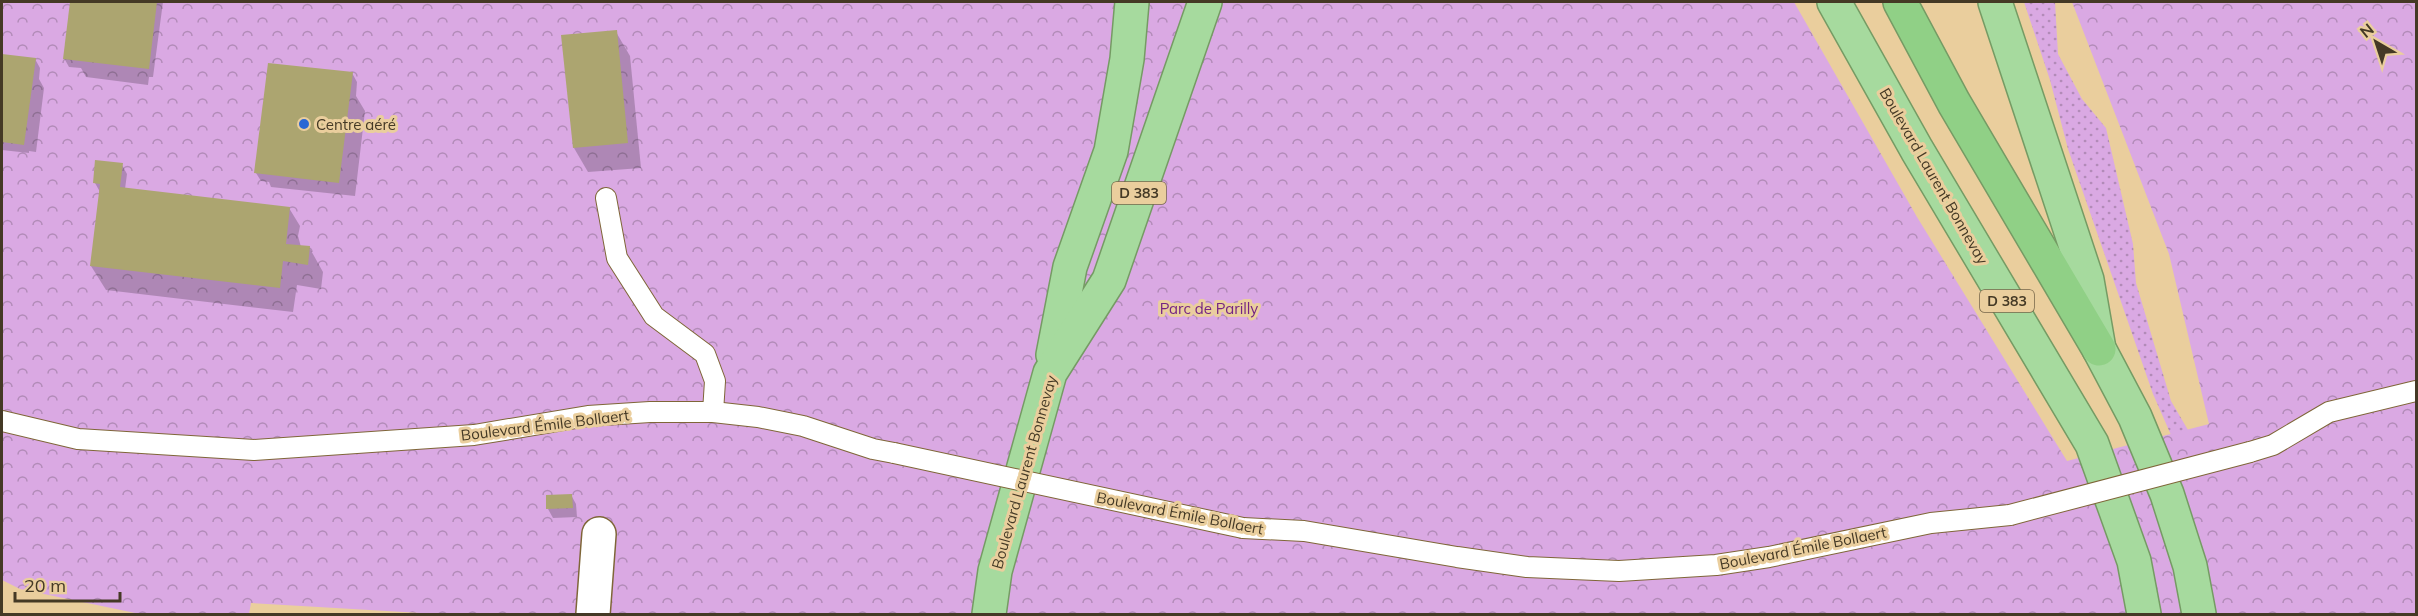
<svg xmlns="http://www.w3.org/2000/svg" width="2418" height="616" viewBox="0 0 2418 616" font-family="Mulish,sans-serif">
<defs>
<pattern id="grass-dots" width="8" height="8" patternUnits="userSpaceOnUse" patternTransform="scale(1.5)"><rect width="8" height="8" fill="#daa9e3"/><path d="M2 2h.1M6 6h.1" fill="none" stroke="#b28bb8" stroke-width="1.8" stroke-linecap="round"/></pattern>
<pattern id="park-crowns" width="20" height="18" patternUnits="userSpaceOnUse" patternTransform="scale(1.5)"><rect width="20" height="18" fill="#daa9e3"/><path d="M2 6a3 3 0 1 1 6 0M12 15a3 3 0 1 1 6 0" fill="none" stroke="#b28bb8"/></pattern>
</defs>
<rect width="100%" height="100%" fill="#eace9d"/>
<path fill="url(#grass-dots)" d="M2024 2H2055L2058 54 2082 99 2106 128 2133 244 2136 283 2171 401 2188 430 2171 435 2153 394 2068 149 2050 80Z"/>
<path fill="url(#park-crowns)" d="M2 2H1794L1917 217 2067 461 2209 424 2169 254 2072 2H2416V614H438L251 603 249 614H140L20 589 2 580Z"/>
<g fill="#0003">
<path d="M72 2H163L153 77H149L148 85 86 77 81 68 69 67 64 58Z"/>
<path d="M616 32 630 56 641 168 588 172 574 148Z"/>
<path d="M2 56 35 59 40 68 39 79 44 88 36 152 29 151V153L2 150Z"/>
<path d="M352 73 357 82 356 96 365 111 355 196 271 187 269 182 261 181 256 173Z"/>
<path d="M122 165 127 174 125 189 289 208 300 226 298 236 301 247H309L323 272 321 289 297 285 293 312 106 290 91 266 100 192 95 183Z"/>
<path d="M571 495 576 504 577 517 553 518 548 509Z"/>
</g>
<g fill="#aca570">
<path d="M70 2H157L149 69 63 59Z"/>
<path d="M617 30 628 143 573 148 561 35Z"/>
<path d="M2 54 36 58 24 145 2 142Z"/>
<path d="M268 63 353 72 339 183 254 173Z"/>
<path d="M95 160 123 163 120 187 290 207 286 244 310 246 308 265 283 261 280 288 90 266 100 184 93 183Z"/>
<path d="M572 494 573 508 546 509V495Z"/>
</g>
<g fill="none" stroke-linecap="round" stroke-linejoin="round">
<defs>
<g id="service">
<path d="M606 198 617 258 654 316 705 354 715 381 713 412"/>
<path d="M2 421 78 439 254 450 474 435 588 416 650 412H713L758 417 803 426 873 449 894 453"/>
<path d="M2250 452 2273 445 2329 412 2416 391"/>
<path d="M1243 528 1304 531 1457 557 1527 567 1619 571 1716 565 1769 557 1931 523 2010 515"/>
</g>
<path id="minor" d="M593 614 599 534"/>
<g id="trunk">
<path d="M1834 2 1917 150 2092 444 2134 561 2144 614"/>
<path d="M1995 2 2087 280 2099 349 2135 417 2167 494 2190 566 2199 614"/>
<path d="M1053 355 1070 267 1111 151 1127 59 1132 2"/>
<path d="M989 614 995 571 1050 373 1109 280 1205 2"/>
</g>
<path id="motorway" d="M1900 2 1954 103 2099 349"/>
</defs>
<use href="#service" stroke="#7f6638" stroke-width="22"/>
<use href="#minor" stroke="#7f6638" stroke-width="36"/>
<use href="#trunk" stroke="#759b64" stroke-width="36"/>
<use href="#motorway" stroke="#759b64" stroke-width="36"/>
<use href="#service" stroke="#fff" stroke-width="20"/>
<use href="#minor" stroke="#fff" stroke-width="33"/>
<use href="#trunk" stroke="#a6da9e" stroke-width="33"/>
<use href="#motorway" stroke="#90d086" stroke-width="33"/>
<defs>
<g id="service-bridge">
<path d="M894 453 1243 528"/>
<path d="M2010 515 2250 452"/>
</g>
</defs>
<use href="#service-bridge" stroke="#7f6638" stroke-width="22" stroke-linecap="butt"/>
<use href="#service-bridge" stroke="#fff" stroke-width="20"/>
</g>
<circle fill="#2a67d4" stroke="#eace9d" stroke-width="2" cx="304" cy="124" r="6"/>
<g text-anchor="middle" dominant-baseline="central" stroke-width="6" stroke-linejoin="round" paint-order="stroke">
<g fill="#eace9d" stroke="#766649" stroke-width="1.5">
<rect x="1112" y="182" width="54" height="22" rx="4.5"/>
<rect x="1980" y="290" width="54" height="22" rx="4.5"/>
</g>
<g font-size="14" font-weight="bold" fill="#443925">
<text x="1139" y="193">D 383</text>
<text x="2007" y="301">D 383</text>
</g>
<g font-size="15" fill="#443925" stroke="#eace9d" text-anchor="start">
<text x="316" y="124">Centre aéré</text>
</g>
<g font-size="15" fill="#443925" stroke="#eace9d">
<text transform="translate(1934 176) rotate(60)">Boulevard Laurent Bonnevay</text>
<text transform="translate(545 425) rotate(-7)">Boulevard Émile Bollaert</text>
<text transform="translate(1024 472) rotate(-74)">Boulevard Laurent Bonnevay</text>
<text transform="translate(1180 513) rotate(11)">Boulevard Émile Bollaert</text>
<text transform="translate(1803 548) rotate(-11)">Boulevard Émile Bollaert</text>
</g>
<g font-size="15" fill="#752483" stroke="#eace9d">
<text x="1209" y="308">Parc de Parilly</text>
</g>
</g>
<rect width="2418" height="616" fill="none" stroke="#443925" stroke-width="6"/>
<g transform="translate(2376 42) rotate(321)" stroke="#eace9d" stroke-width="4.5" paint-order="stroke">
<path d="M0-4.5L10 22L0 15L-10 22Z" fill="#443925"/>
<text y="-9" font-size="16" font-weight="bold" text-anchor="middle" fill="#443925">N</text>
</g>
<path d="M15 592v9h105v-9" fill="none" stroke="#443925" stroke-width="3"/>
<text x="24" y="592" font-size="18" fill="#443925" stroke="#eace9d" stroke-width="4.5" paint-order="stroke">20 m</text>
</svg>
